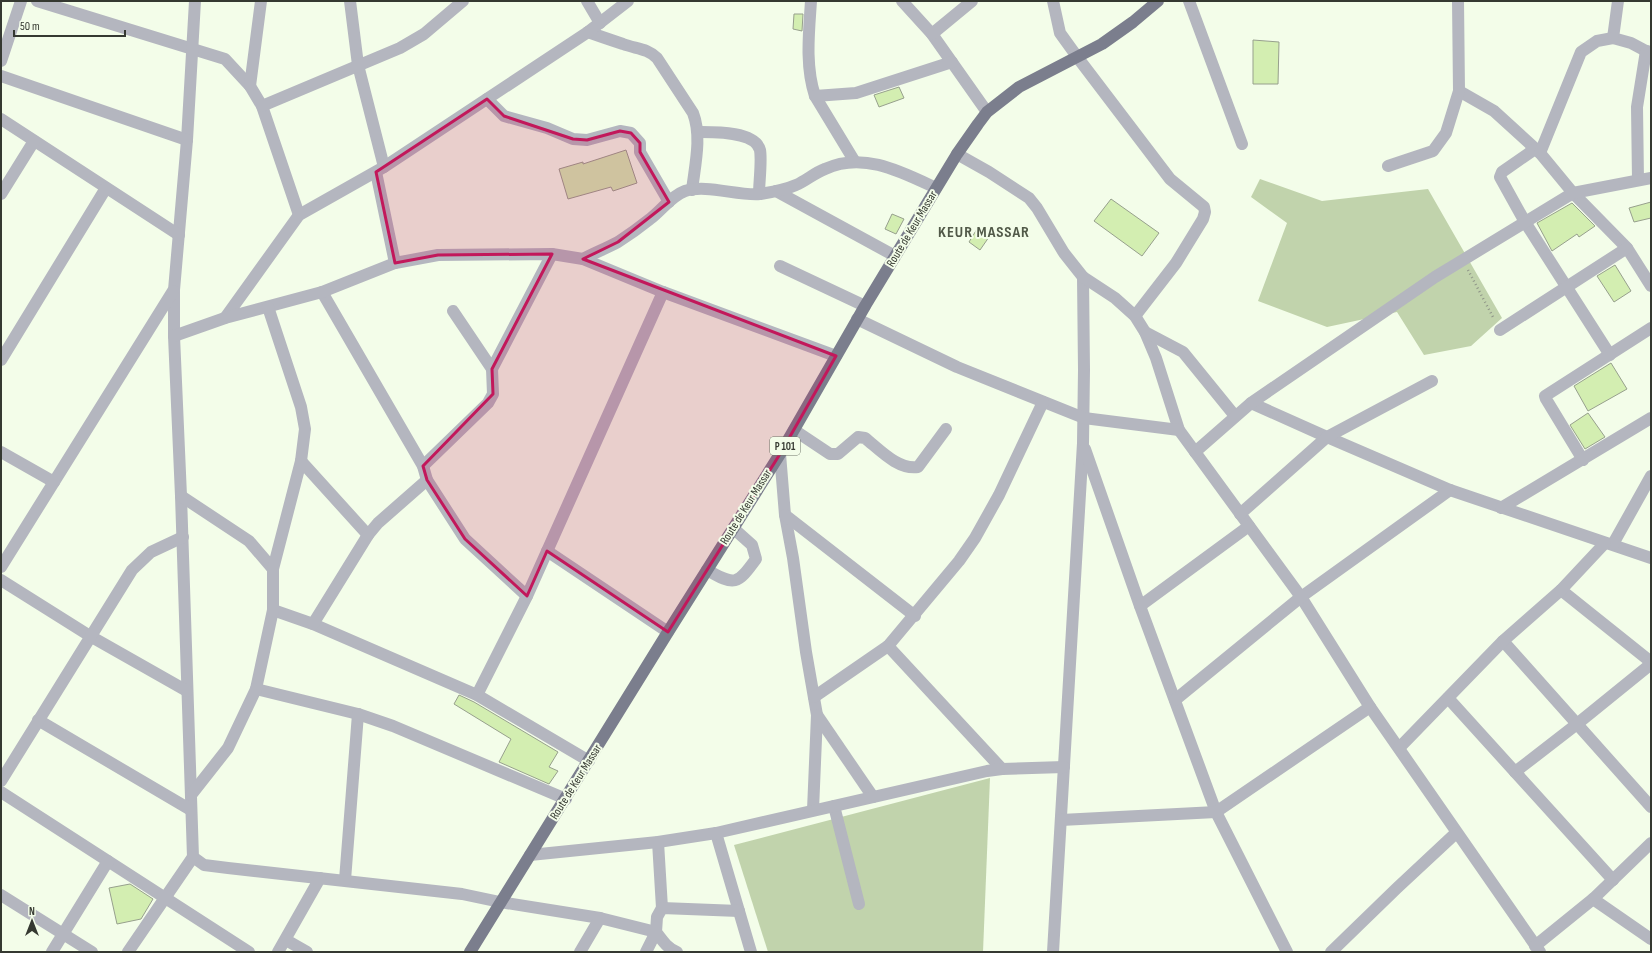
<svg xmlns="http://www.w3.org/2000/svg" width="1652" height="953" viewBox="0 0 1652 953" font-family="'Sofia Sans Condensed',sans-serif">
<rect width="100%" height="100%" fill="#f3fde9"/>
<g fill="#c1d3ac">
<path d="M1260 179 1322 201 1428 189 1502 318 1471 346 1424 355 1397 312 1327 327 1258 301 1287 223 1251 197Z"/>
<path d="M990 778 983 952H768L734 845Z"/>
</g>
<g fill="#d3eeb1" stroke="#97a08d">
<path d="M794 14H803L802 31 793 29Z"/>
<path d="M1253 40 1279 42 1278 84H1253Z"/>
<path d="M899 87 904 98 879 107 874 95Z"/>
<path d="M626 150 637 183 613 191 611 187 568 199 559 169 583 162V164Z"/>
<path d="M1111 199 1159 233 1142 256 1094 221Z"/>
<path d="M1651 202V218L1634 222 1629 208Z"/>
<path d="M1572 203 1595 226 1579 237 1577 234 1552 251 1537 223Z"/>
<path d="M892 214 904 219 896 234 885 229Z"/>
<path d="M977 229 989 237 980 250 969 242Z"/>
<path d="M1615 265 1631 291 1614 302 1597 276Z"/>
<path d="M1611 363 1627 389 1588 411 1574 386Z"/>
<path d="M1588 413 1605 437 1585 449 1570 425Z"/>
<path d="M459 695 474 702 558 752 549 767 558 771 549 784 499 762 511 739 454 704Z"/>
<path d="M130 884 153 899 141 919 117 924 109 888Z"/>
</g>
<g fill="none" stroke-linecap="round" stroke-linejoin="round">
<path stroke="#8f9588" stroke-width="2.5" stroke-dasharray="1 3" stroke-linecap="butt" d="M1468 270 1494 319"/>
<g stroke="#b4b6bf" stroke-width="12">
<path d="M37 1 225 59 250 86 262 106 299 215"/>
<path d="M195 1 187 140 174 290V336L181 496 193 857 204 865 228 868 462 894 500 902 600 918 656 932C662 940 667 948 677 952"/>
<path d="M350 1 358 65 384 167"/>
<path d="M587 1 600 23"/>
<path d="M811 1C809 32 805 66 815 96L855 162"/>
<path d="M902 1 932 34 987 112"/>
<path d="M1053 1 1060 33 1078 58 1170 179 1204 207 1205 212 1203 219 1176 263 1135 316"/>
<path d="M1189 1 1242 144"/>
<path d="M1618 1 1613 38 1631 43 1646 51"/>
<path d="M588 32C599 36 611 40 623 44 636 49 647 48 657 58L693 113C702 136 695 165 692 190"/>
<path d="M932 34 972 1"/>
<path d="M1 61 21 1"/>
<path d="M1 76 187 140"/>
<path d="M250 86 261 1"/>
<path d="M1459 91 1494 111 1540 153 1573 193 1627 248 1651 286"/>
<path d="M815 96 856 93 952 62"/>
<path d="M487 99 504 116 547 128 573 139 587 140 620 131 631 133 640 143V152L669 202"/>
<path d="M262 106 400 48 424 34 463 1"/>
<path d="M1 119 179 235"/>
<path d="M698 132C714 132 755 131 760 150 762 160 759 183 759 194"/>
<path d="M1535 149 1502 172 1500 177 1525 222 1610 355"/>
<path d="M1540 153 1581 52 1597 41 1613 38"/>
<path d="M957 154 989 172 1029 198 1037 208 1064 253 1083 277 1084 370 1083 443 1053 952"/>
<path d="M1388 166 1433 151 1446 133 1459 91 1458 1"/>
<path d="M376 172 395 263"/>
<path d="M1638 180 1637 107 1646 51 1651 52"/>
<path d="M776 191 895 256"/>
<path d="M1 194 34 141"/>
<path d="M583 259C594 253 607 248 618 242 629 235 640 227 650 219 662 210 671 196 685 191 706 184 738 196 760 194 772 192 785 190 796 185 806 181 814 173 825 169 863 151 902 172 936 188"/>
<path d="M780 266 865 306"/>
<path d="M1083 277 1115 298 1135 316 1145 332 1156 358 1179 430 1301 597 1370 707 1540 952"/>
<path d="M322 292 423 466 427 480 465 539 527 596"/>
<path d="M453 311 492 369 552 254"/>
<path d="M225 318 299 215 384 167 588 32 628 1"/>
<path d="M857 319 957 367 1084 418 1179 430"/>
<path d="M1500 330 1627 248"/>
<path d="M1145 332 1183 352 1235 416"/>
<path d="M174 336 225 318 322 292 395 263 438 255 552 254 583 259 663 292 836 356"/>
<path d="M1 360 106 188"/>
<path d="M1251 403 1327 437 1450 490 1651 558"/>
<path d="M794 430 830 454H838L858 437 865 438C880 450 898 470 918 467L946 429"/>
<path d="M1085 449 1140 606 1216 812 1287 952"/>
<path d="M1 452 54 482"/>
<path d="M1195 452 1251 403 1435 277 1573 193 1651 178"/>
<path d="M780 454 785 515 793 558 806 652 817 715 813 810"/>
<path d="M1583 460 1546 399 1545 396 1651 328"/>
<path d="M301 461 368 535"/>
<path d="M423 466 488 403 493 394 492 369"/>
<path d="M181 496 249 541 273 569"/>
<path d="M1501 508 1651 418"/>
<path d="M1240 514 1327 437 1432 381"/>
<path d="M785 515 915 616"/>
<path d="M1613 544 1651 476"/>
<path d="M547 551 668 632"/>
<path d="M1 567 173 291"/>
<path d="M707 570C735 586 737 585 756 559L752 545 733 528"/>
<path d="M1 580 90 636 187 691"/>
<path d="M1561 590 1651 662"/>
<path d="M1140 606 1249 526"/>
<path d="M273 610 313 624 477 695 589 761"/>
<path d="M313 624 368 535 378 523 427 480"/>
<path d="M1503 641 1651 807"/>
<path d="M888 646 1002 769"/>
<path d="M256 689 358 714 393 726 566 799"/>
<path d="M477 695 527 596 663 292"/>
<path d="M814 697 888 646 959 561 975 538 999 495 1043 402"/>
<path d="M1448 698 1613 880"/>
<path d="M1175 700 1301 597 1450 490"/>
<path d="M817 715 873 797"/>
<path d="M38 720 191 810"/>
<path d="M1399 748 1503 641 1561 590 1605 543"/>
<path d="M1515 772 1577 724 1651 664"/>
<path d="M1 781 132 570 151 552 183 537"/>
<path d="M1 792 249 952"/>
<path d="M191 795 228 748 256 689 273 610V569L301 461 305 429 301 407 268 307"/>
<path d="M834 806 859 904"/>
<path d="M1061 820 1216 812 1370 707"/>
<path d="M716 833 751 952"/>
<path d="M658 842 662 908"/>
<path d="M530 855 658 842 716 833 987 771 1002 769 1064 767"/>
<path d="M345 880 358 714"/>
<path d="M1 895 92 952"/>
<path d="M1593 899 1651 939"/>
<path d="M286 940 307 952"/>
<path d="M1535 946 1593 899 1651 843"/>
<path d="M52 952 108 861"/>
<path d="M128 952 193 857"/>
<path d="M278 952 320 878"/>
<path d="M580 952 600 918"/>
<path d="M646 952 656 932 657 917 662 908 739 911"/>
<path d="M1331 952 1397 888 1456 833"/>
</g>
<path stroke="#7b7e8d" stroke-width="12" d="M470 952 668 632 780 454 865 306 957 154 978 124 987 112 1019 87 1102 44 1133 22 1158 1"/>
</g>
<path fill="#c2185b" fill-opacity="0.2" stroke="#c2185b" stroke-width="3" stroke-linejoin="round" d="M487 99 504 116 573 139 587 140 620 131 631 133 640 143V152L669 202 618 242 583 259 836 356 780 454 668 632 547 551 527 596 465 539 427 480 423 466 493 394 492 369 552 254 438 255 395 263 376 172Z"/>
<g text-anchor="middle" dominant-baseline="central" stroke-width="4" stroke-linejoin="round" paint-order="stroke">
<rect fill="#f3fde9" stroke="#6e7468" stroke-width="1" x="770" y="437" width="30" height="18" rx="3"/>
<g font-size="11" font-weight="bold" fill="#353931">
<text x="785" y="446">P 101</text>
</g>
<g font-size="12" fill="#353931" stroke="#f3fde9">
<text transform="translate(912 229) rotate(-59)">Route de Keur Massar</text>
<text transform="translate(746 507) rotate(-58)">Route de Keur Massar</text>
<text transform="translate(576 782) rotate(-58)">Route de Keur Massar</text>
</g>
<g font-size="16" font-weight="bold" letter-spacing="1" fill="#515948" stroke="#f3fde9">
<text x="984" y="232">KEUR MASSAR</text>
</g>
</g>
<rect width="1652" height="953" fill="none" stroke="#353931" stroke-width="4"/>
<g transform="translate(32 921)" stroke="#f3fde9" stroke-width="3" paint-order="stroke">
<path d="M0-3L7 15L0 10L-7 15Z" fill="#353931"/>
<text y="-6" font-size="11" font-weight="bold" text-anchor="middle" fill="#353931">N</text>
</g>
<path d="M14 30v6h111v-6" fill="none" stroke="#353931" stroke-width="2"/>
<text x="20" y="30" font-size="12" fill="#353931" stroke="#f3fde9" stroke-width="3" paint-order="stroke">50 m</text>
</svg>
